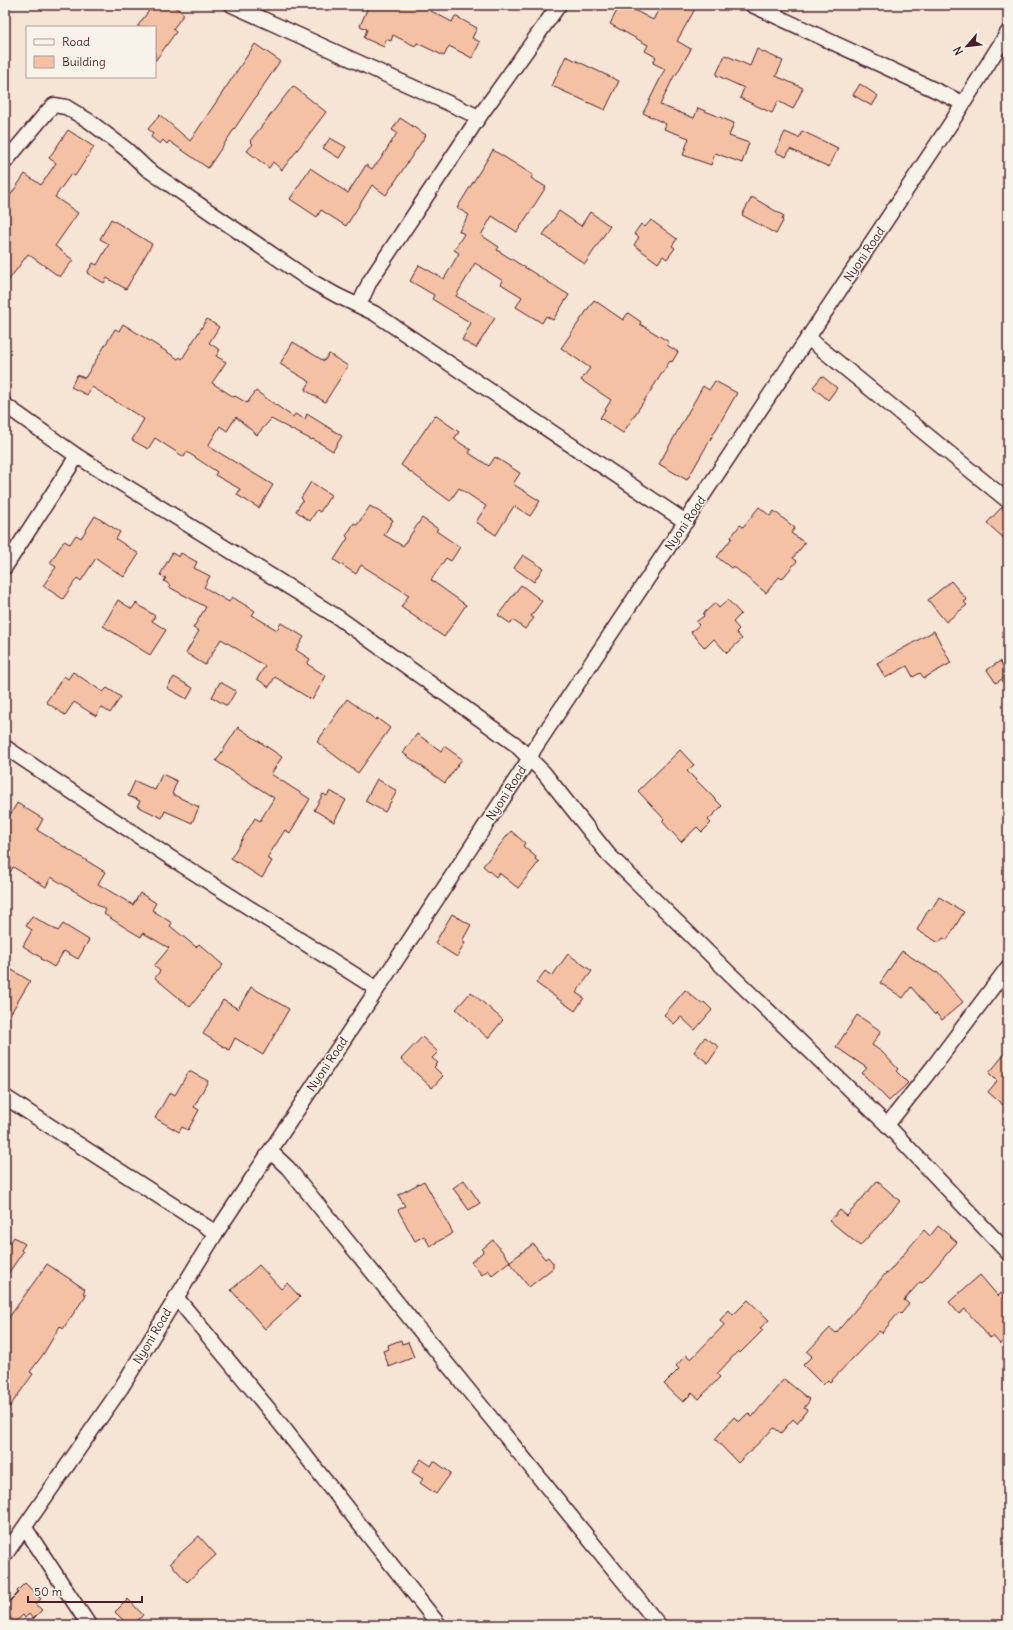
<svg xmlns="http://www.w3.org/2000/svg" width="1013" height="1630" viewBox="0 0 1013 1630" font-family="Delius,sans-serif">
<rect width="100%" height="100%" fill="#f6e4d4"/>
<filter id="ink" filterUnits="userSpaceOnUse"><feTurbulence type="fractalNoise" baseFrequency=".025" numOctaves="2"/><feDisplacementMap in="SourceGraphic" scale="8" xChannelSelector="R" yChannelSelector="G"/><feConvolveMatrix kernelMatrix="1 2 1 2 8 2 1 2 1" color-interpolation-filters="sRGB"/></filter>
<g filter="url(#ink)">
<g fill="#f4c1a5" stroke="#4a1f2b">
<path d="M153 5H172L184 14 173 29 176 32 155 61V27H137Z"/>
<path d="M369 5H434L431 11 452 22 455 16 477 28 472 38 480 42 472 58 449 46 444 56 417 43 415 46 393 35 391 41 386 39 384 47 364 38 367 29 360 26Z"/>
<path d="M620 5H625L653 20 661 5H687L695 9 677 41 691 49 676 75 675 74 660 105 694 118 698 108 734 123 729 136 749 143 742 163 715 153 711 165 683 155 689 138 664 129 666 124 643 113 665 69 653 63 656 57 645 51 648 45 610 24Z"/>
<path d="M255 44 280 61 208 168 169 141 167 144 163 140 160 144 151 137 153 133 148 129 160 115 190 141Z"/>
<path d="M757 49 783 61 776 76 803 88 793 109 778 101 772 113 740 98 744 88 716 75 725 55 750 66Z"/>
<path d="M566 56 619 81 605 110 552 86Z"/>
<path d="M860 84 878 96 872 106 853 95Z"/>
<path d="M293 86 326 112 282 170 273 162 269 168 247 151 253 144 250 141Z"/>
<path d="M400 118 426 135 386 195 372 185 346 226 321 210 317 217 290 199 310 168 348 193 366 165 372 169 380 160 397 133 392 130Z"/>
<path d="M68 130 94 147 75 176 71 174 55 197 78 213 55 246 73 260 60 277 28 254 5 285V203L25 174 41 185 56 163 49 158Z"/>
<path d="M802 131 838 148 829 167 790 149 786 157 775 152 785 132 799 138Z"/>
<path d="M330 138 346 147 339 158 323 148Z"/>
<path d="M493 150 533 175 531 178 546 187 517 232 492 216 481 235 499 247 497 250 569 295 553 320 546 316 542 323 516 307 522 297 501 284 503 281 475 263 456 296 495 318 476 348 462 340 471 323 432 299 434 295 410 281 419 265 444 279 459 253 454 250 464 234 459 231 469 215 457 208Z"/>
<path d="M752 197 784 216 782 220 783 221 776 234 742 215Z"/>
<path d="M559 211 581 226 590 212 610 226 585 264 543 235Z"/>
<path d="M111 219 152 244 126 289 107 278 104 283 87 273 93 263 97 265 109 244 100 239Z"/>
<path d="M651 220 677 239 672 246 675 248 667 259 663 256 658 263 634 245 639 237 634 234 641 224 645 227Z"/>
<path d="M594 300 623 320 628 313 641 322 640 324 669 342 667 345 678 352 672 362 670 361 623 433 600 418 611 400 581 380 590 368 561 348Z"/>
<path d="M207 319 219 327 209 343 220 350 216 356 226 362 212 383 234 397 235 396 247 403 256 391 293 417 295 414 305 419 307 414 342 436 333 451 313 439 312 440 271 419 257 435 236 417 227 431 220 426 208 446 273 485 259 508 237 495 240 489 215 475 217 472 187 452 184 457 155 438 148 449 132 440 144 419 92 387 87 395 71 387 77 375 85 378 115 329 119 331 123 324 178 359 180 357 182 359Z"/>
<path d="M293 342 324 361 329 354 348 366 325 402 305 390 310 382 280 364Z"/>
<path d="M822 376 837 388 828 400 813 387Z"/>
<path d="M715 381 737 393 687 480 659 464 703 386 709 390Z"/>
<path d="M435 415 459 432 454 439 471 450 469 453 489 466 495 457 520 473 513 484 540 501 530 516 514 506 496 535 476 522 486 506 459 488 450 501 401 465Z"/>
<path d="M311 482 331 495 320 512 317 510 310 521 296 511 303 500 301 498Z"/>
<path d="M370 506 393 520 384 535 403 546 422 518 438 529 436 531 460 547 451 561 446 558 431 580 466 605 444 637 401 607 409 595 361 565 356 574 334 560 348 538 346 536 354 523 357 525Z"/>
<path d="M759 507 770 516 774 511 795 528 791 533 805 543 793 558 797 561 782 579 779 577 766 593 733 566 731 568 717 557 732 538 731 537 740 525 743 527Z"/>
<path d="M1001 508 1008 515V542L987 523Z"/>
<path d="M95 516 120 532 116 539 139 554 124 577 96 558 81 581 77 578 63 599 43 586 56 567 50 563 64 541 70 544 76 535 81 538Z"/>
<path d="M172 553 179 557 181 553 197 562 194 568 210 576 204 587 229 602 232 597 255 611 252 615 277 630 281 623 304 637 296 650 310 659 307 664 326 676 312 700 275 677 269 687 257 679 265 666 221 639 205 665 186 653 199 631 193 628 206 607 169 587 170 585 164 581 166 578 160 575Z"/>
<path d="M523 555 543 568 534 582 514 568Z"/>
<path d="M951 581 967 600 964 602 967 605 946 622 928 600Z"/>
<path d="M521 585 542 601 531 616 534 618 525 629 513 620 511 624 498 615Z"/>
<path d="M118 600 132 609 136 603 155 616 152 621 166 630 150 655 103 626Z"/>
<path d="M728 600 741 614 733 622 739 629 736 632 742 639 727 653 714 639 705 648 691 632 699 625 696 622 704 616 703 614 715 603 719 608Z"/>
<path d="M934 631 951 663 924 678 920 673 913 677 907 666 885 678 877 663Z"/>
<path d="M1000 661 1008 675 996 683 987 670Z"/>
<path d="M73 672 103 692 107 688 121 697 110 713 101 707 96 716 74 702 65 715 46 702 64 676 68 679Z"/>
<path d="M174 677 193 688 187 699 167 688Z"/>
<path d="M220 682 236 691 227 706 212 697Z"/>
<path d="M347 699 376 720 377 718 390 728 358 773 317 742Z"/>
<path d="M238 727 282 757 271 774 310 799 290 833 285 830 267 858 272 861 262 878 231 858 255 818 260 821 274 798 216 761Z"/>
<path d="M417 734 441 751 444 746 462 759 445 783 403 753Z"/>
<path d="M680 750 694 765 687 771 722 806 708 820 711 823 702 832 697 827 681 842 662 821 664 819 638 791Z"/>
<path d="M162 774 177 781 172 794 199 807 192 823 165 811 162 818 137 806 140 801 128 796 135 781 155 790Z"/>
<path d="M377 779 397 791 385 812 365 801Z"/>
<path d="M330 791 346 800 334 822 314 810 323 794 327 796Z"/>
<path d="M17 803 43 819 37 830 105 872 98 884 133 905 140 893 156 903 152 910 172 923 170 926 196 947 199 944 223 965 190 1007 155 978 160 971 154 966 169 948 143 933 141 937 129 930 104 914 106 910 51 877 46 887 13 867 5 882V824Z"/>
<path d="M511 831 525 843 523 846 536 857 535 859 539 862 518 888 499 873 496 877 483 866Z"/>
<path d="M939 897 964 912 947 940 943 938 939 943 917 930 929 909 931 910Z"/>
<path d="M452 914 471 925 462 941 465 943 457 957 435 943Z"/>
<path d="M32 916 58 931 63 924 89 940 78 959 64 951 54 967 41 959 42 958 23 946 32 930 26 926Z"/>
<path d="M902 951 936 973 937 972 963 1002 942 1020 936 1013 935 1015 911 987 903 998 880 983Z"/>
<path d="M568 954 592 971 576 993 584 998 575 1011 536 983 545 971 552 976Z"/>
<path d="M12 970 30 981 5 1023V983Z"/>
<path d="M251 987 289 1009 263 1055 235 1038 229 1050 203 1034 223 1000 238 1009Z"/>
<path d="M685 990 702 1004 704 1002 712 1010 695 1030 681 1017 674 1024 664 1015Z"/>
<path d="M471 992 503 1020 488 1038 456 1009Z"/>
<path d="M857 1015 881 1031 872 1045 882 1052 898 1069 896 1071 908 1083 889 1101 862 1073 867 1068 836 1047Z"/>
<path d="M422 1037 438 1052 432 1058 438 1063 434 1067 443 1076 432 1088 401 1059Z"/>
<path d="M705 1037 719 1047 708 1063 694 1052Z"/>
<path d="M1008 1050V1098L1003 1105 988 1092 997 1081 989 1073Z"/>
<path d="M189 1071 208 1081 194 1107 199 1110 188 1130 182 1127 179 1132 155 1118 170 1092 175 1095Z"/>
<path d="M464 1180 480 1203 469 1210 453 1188Z"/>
<path d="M424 1181 453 1233 430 1246 424 1236 415 1241 398 1210 405 1206 398 1195Z"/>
<path d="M877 1181 900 1201 860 1246 830 1221 840 1210 847 1216Z"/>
<path d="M938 1226 957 1242 922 1283 920 1282 904 1300 909 1304 901 1314 899 1312 882 1333 879 1331 830 1382 828 1380 823 1385 803 1365 812 1356 807 1352 830 1328 836 1333 886 1273 887 1274 924 1230 930 1236Z"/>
<path d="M5 1237 11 1242 14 1237 25 1244 21 1250 23 1252 5 1278Z"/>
<path d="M493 1240 510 1261 492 1275 488 1270 482 1275 471 1262 483 1252 482 1249Z"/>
<path d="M533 1244 545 1259 548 1257 553 1263V1268L529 1287 509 1262Z"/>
<path d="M47 1264 85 1289 83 1293 86 1295 63 1329 60 1326 44 1353 30 1372 33 1374 5 1413V1323Z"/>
<path d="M259 1265 281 1289 287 1283 300 1297 265 1329 231 1290Z"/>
<path d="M980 1275 998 1296 1001 1293 1008 1302V1337L1000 1344 993 1336 990 1338 965 1309 959 1314 949 1302Z"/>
<path d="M748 1300 769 1320 760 1328 763 1330 740 1353 738 1351 717 1374 720 1377 699 1399 692 1393 683 1402 664 1384 679 1369 676 1366 686 1355 691 1359 724 1325 720 1320 729 1310 733 1315Z"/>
<path d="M401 1340 402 1344 408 1342 414 1357 389 1367 383 1351 389 1349 388 1345Z"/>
<path d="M784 1379 810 1400 804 1408 807 1410 797 1423 793 1419 781 1433 774 1428 738 1463 715 1439 734 1417 739 1422 748 1413 752 1417Z"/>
<path d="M421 1459 431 1466 434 1461 451 1473 436 1494 420 1483 423 1479 412 1472Z"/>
<path d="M199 1536 216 1555 187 1582 170 1563Z"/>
<path d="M25 1583 41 1599 35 1604 42 1610 33 1619 29 1614 25 1618 23 1615 15 1622 5 1612V1606L18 1593 17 1591Z"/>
<path d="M128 1599 143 1615 133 1625H128L115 1612Z"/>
</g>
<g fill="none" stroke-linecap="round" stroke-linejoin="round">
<defs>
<g id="minor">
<path d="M232 5 479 117"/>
<path d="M752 5 963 103"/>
<path d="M5 162 47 112 54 105 66 107 89 121 127 150 147 169 311 281 338 296 374 313 686 522"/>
<path d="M359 305 370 281 479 117 559 5"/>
<path d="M808 338 1008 501"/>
<path d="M5 405 77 456 339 618 515 744 544 773 608 854 728 972 887 1125 1008 1253"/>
<path d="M5 567 77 456"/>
<path d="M5 747 171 858 377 989"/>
<path d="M5 1097 216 1233"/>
<path d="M887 1125 933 1067 1008 967"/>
<path d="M270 1151 288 1168 659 1625"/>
<path d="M176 1297 271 1412 439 1625"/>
<path d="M25 1528 89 1625"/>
<path d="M5 1555 121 1388 216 1233 530 758 534 749 953 120 1008 32"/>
</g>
</defs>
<use href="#minor" stroke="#4a1f2b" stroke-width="17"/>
<use href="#minor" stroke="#f7f3e8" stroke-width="14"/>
</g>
</g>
<g text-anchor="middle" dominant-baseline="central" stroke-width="3" stroke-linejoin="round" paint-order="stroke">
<g font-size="12" fill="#4a1f2b" stroke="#f7f3e8">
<text transform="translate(864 254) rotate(-56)">Nyoni Road</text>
<text transform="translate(685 523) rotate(-56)">Nyoni Road</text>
<text transform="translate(506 793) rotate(-57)">Nyoni Road</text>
<text transform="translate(327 1064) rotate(-56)">Nyoni Road</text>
<text transform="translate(152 1336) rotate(-59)">Nyoni Road</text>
</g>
</g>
<rect width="1013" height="1630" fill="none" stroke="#f7f3e8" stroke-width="20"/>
<rect x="10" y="10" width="993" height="1610" fill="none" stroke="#4a1f2b" stroke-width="1.5" filter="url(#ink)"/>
<rect x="26" y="26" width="130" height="52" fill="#f7f3e8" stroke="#b29e9c"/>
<rect x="34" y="39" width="20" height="6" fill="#f7f3e8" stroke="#b29e9c"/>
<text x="62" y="46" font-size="12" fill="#4a1f2b">Road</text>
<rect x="34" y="56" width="20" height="12" fill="#f4c1a5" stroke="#b29e9c"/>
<text x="62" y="66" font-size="12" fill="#4a1f2b">Building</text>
<g transform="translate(967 46) rotate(242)" stroke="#f7f3e8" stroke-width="3" paint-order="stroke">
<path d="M0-3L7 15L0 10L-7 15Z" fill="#4a1f2b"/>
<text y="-6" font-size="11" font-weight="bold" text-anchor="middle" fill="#4a1f2b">N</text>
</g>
<path d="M28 1596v6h114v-6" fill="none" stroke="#4a1f2b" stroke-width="2"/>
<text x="34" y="1596" font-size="12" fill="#4a1f2b" stroke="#f7f3e8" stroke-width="3" paint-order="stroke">50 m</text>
</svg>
